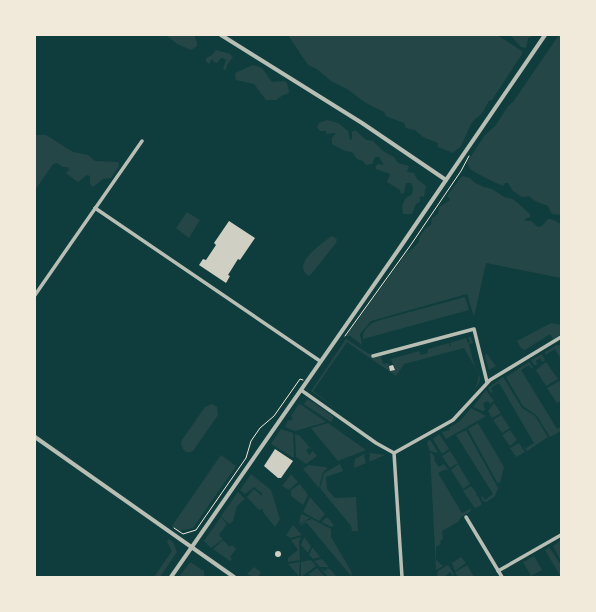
<svg xmlns="http://www.w3.org/2000/svg" width="596" height="612" viewBox="0 0 596 612" font-family="'Archivo Narrow',sans-serif">
<rect width="100%" height="100%" fill="#0f3d3e"/>
<g fill="#244646">
<path d="M166 35H194L197 42V46L191 50 177 44Z"/>
<path d="M288 35H497L522 51V54L492 100 489 101 482 113 472 122 461 146 453 153 438 147V143L423 137 415 130 406 128 404 123 386 116 384 112 366 103 347 89 331 81 317 69 308 65Z"/>
<path d="M510 35H535L528 38 526 48 521 47Z"/>
<path d="M559 35H561V215L552 214 548 206 535 201 529 196 522 197 513 191 508 183H505L503 186C494 182 479 175 470 169L467 162 485 135 496 125 508 106 513 102Z"/>
<path d="M216 50 230 54 233 57 227 65 226 70 223 69 226 60 223 58H221L217 63 214 62 212 59 209 64 206 61V58L212 55Z"/>
<path d="M253 65 262 68 272 82 285 81 287 83 289 92 287 94 283 95 276 100H266L254 84 236 80 235 73Z"/>
<path d="M327 120 338 123 348 131 350 140 352 139V132L355 130 366 140 373 141 383 151 394 157 398 163 409 166 407 172 414 173 417 179 426 186 424 197 420 196V202L416 204 412 214H403L402 206 405 199 412 194 413 188 411 183H406L404 193 401 194 400 190 387 182 390 174 376 169V166L378 164 384 165 379 157H375L372 164 366 165 363 161 357 159 352 152 345 151 332 144V138L336 133 326 134V131H320L317 127 319 123Z"/>
<path d="M35 135H46L73 152 88 155 95 161 118 162 119 166 111 178 103 179 93 187 90 184V176L87 175 78 182 66 173 69 170 68 167H63L57 163 53 164 35 190Z"/>
<path d="M462 176 470 178 475 183 484 187 492 189 504 197 513 199 530 214V217L525 219V221H531L538 227 542 226 548 219H551L561 224V278L486 263 474 317 467 294 371 321 360 334 362 345 350 336H346L411 247 407 254 419 242C418 237 425 227 431 225L432 218 438 214 439 207 449 201 450 199 447 196Z"/>
<path d="M187 212 200 220 189 238 176 228Z"/>
<path d="M332 236 337 239 336 243 312 273 309 276C290 265 322 243 332 236Z"/>
<path d="M465 297 469 310 363 339C362 330 370 324 377 321Z"/>
<path d="M551 323 561 325V334L553 339 550 334 525 350 521 348 517 341Z"/>
<path d="M468 337H471L473 343 469 344C471 351 472 359 475 366 481 379 483 379 473 391L477 384 479 374 464 348 404 364 396 376 347 342 313 391 340 411 311 391 346 339 369 354 372 353 373 358 381 356 383 364 388 363 391 371 395 369 391 359 419 351 421 355 428 353V349L449 343V346H451L450 343 466 338 468 343 470 342Z"/>
<path d="M557 345H561V359L555 349 545 355V352Z"/>
<path d="M486 353 496 366 489 370 485 357Z"/>
<path d="M542 354 545 360 542 362 540 358 536 361 537 365H534L531 360Z"/>
<path d="M529 362 533 368H531L529 365 521 370 557 429 561 427V431L550 437 537 416 523 406 506 377Z"/>
<path d="M546 362 558 379 546 386 536 370Z"/>
<path d="M503 377 522 408 535 416 548 437 527 451 523 445 526 448 534 443 499 383 491 388 493 392 491 393 488 388Z"/>
<path d="M559 381 561 385V401L557 403 547 388Z"/>
<path d="M486 390 494 401 490 404 488 401 483 403 485 410 483 411 473 407Z"/>
<path d="M308 399 334 417 331 422 304 404Z"/>
<path d="M494 403 501 413 492 418 488 411Z"/>
<path d="M212 404 217 407 218 415 193 451C186 455 182 449 181 443L182 440 205 407Z"/>
<path d="M299 404 303 406 326 422 295 431 285 427 288 420 290 421 293 418 291 416Z"/>
<path d="M471 408 486 416 446 439 442 432 450 430 449 428 460 421Z"/>
<path d="M501 415 510 428 502 433 493 420Z"/>
<path d="M328 423 366 450 338 461 311 428Z"/>
<path d="M478 423 504 467 500 483 497 482 468 429Z"/>
<path d="M281 429 293 433 294 457H292L271 444Z"/>
<path d="M466 430 498 488 495 496 486 502 483 501 481 497 482 496 485 500 493 494 456 435Z"/>
<path d="M510 430 517 440 510 446 502 435Z"/>
<path d="M295 434 299 435 312 450 309 448 306 450 309 455 313 451 317 456 306 464 296 457Z"/>
<path d="M439 434 449 449 442 454 433 439Z"/>
<path d="M429 440 431 441 438 453 430 451 427 443Z"/>
<path d="M519 443 525 452 516 457 510 448Z"/>
<path d="M450 451 458 463 450 468 442 456Z"/>
<path d="M370 453 385 455 369 462Z"/>
<path d="M430 453 433 454 435 458 434 460 439 467 444 464 449 471 446 469 438 473 462 513 470 509 469 504 471 511 461 517 458 522 442 531 443 539 440 541 441 544 436 547V560L443 566 436 570Z"/>
<path d="M364 454 366 463 354 468 355 459Z"/>
<path d="M221 455 236 466 193 528 179 531 172 526Z"/>
<path d="M340 464 343 471 326 477 327 489 335 498 356 497 358 531H352L351 526 320 488 324 473Z"/>
<path d="M458 464 470 484 463 489 451 470Z"/>
<path d="M309 465 326 467 327 469 323 472 319 488 303 469Z"/>
<path d="M251 474 271 490 280 519 275 527 263 512V509L259 510 247 497 254 489 262 496V493L254 487 245 494 240 490Z"/>
<path d="M291 474 298 482 289 490 282 486Z"/>
<path d="M300 484 308 495 303 505 291 496V490Z"/>
<path d="M471 486 477 494 476 497 478 496 481 502V505L475 508 463 491Z"/>
<path d="M238 492 245 499 237 506 233 521 229 524 221 516Z"/>
<path d="M310 497 325 514 319 521 303 512Z"/>
<path d="M301 514 310 518 299 524Z"/>
<path d="M221 517 227 524 219 535 223 539 211 548 204 541Z"/>
<path d="M327 517 334 525 332 527 321 522Z"/>
<path d="M312 519 331 529V537L351 571 352 577 306 522 299 527 303 522Z"/>
<path d="M293 525 302 535 290 538 286 535Z"/>
<path d="M301 537 299 542 300 560 288 562V558L298 550 291 540Z"/>
<path d="M304 537 311 546 308 553 301 545Z"/>
<path d="M169 539 173 542 177 552 160 577H154L172 551 167 541Z"/>
<path d="M223 540 230 547 232 545 236 549 230 557 232 559 230 561 213 549Z"/>
<path d="M561 540V561L553 546Z"/>
<path d="M549 547 561 565V577L545 550Z"/>
<path d="M312 548H313L320 557 313 559 309 555Z"/>
<path d="M534 556 542 570 531 576 523 562Z"/>
<path d="M461 557 466 563 455 571 452 563Z"/>
<path d="M322 559 328 566V567H320L314 561Z"/>
<path d="M311 560 316 566 301 577V562Z"/>
<path d="M190 562 204 571V577H179Z"/>
<path d="M300 562 299 576 288 564Z"/>
<path d="M448 565 454 574 453 576 450 572 444 577H437L438 571Z"/>
<path d="M467 565 474 577H458L455 572Z"/>
<path d="M254 567 261 572 258 577H252L247 574Z"/>
<path d="M317 568 325 577H311L309 574Z"/>
<path d="M321 569 326 571 327 569H330L337 577H328Z"/>
</g>
<g fill="#cfcfc3">
<path d="M229 221 255 238 240 260 238 259 228 275 230 276 226 283 199 265 203 259 206 260 216 245 214 243Z"/>
<path d="M393 365 395 370 390 371 389 366Z"/>
<path d="M275 449 293 461 281 478H278L264 466Z"/>
<circle cx="278" cy="554" r="3"/>
</g>
<g fill="none" stroke-linecap="round" stroke-linejoin="round">
<g stroke="#f1e9da" stroke-width="1">
<path d="M345 336 410 246 461 171 469 156"/>
<path d="M174 528 183 534 196 530 246 458 251 441 260 428 274 416 300 379 303 380"/>
</g>
<g stroke="#b8beb3" stroke-width="3.5">
<path d="M95 208 320 361"/>
<path d="M35 295 142 141"/>
<path d="M373 356 474 329 487 382"/>
<path d="M301 390 376 443 394 453 402 577"/>
<path d="M394 453 453 420 490 380 561 337"/>
<path d="M466 517 502 577"/>
<path d="M498 571 561 535"/>
</g>
<g stroke="#b8beb3" stroke-width="4">
<path d="M221 35 362 123 446 180"/>
<path d="M35 437 234 577"/>
<path d="M171 577 401 246 545 35"/>
</g>
</g>
<rect width="596" height="612" fill="none" stroke="#f1e9da" stroke-width="72"/>
</svg>
